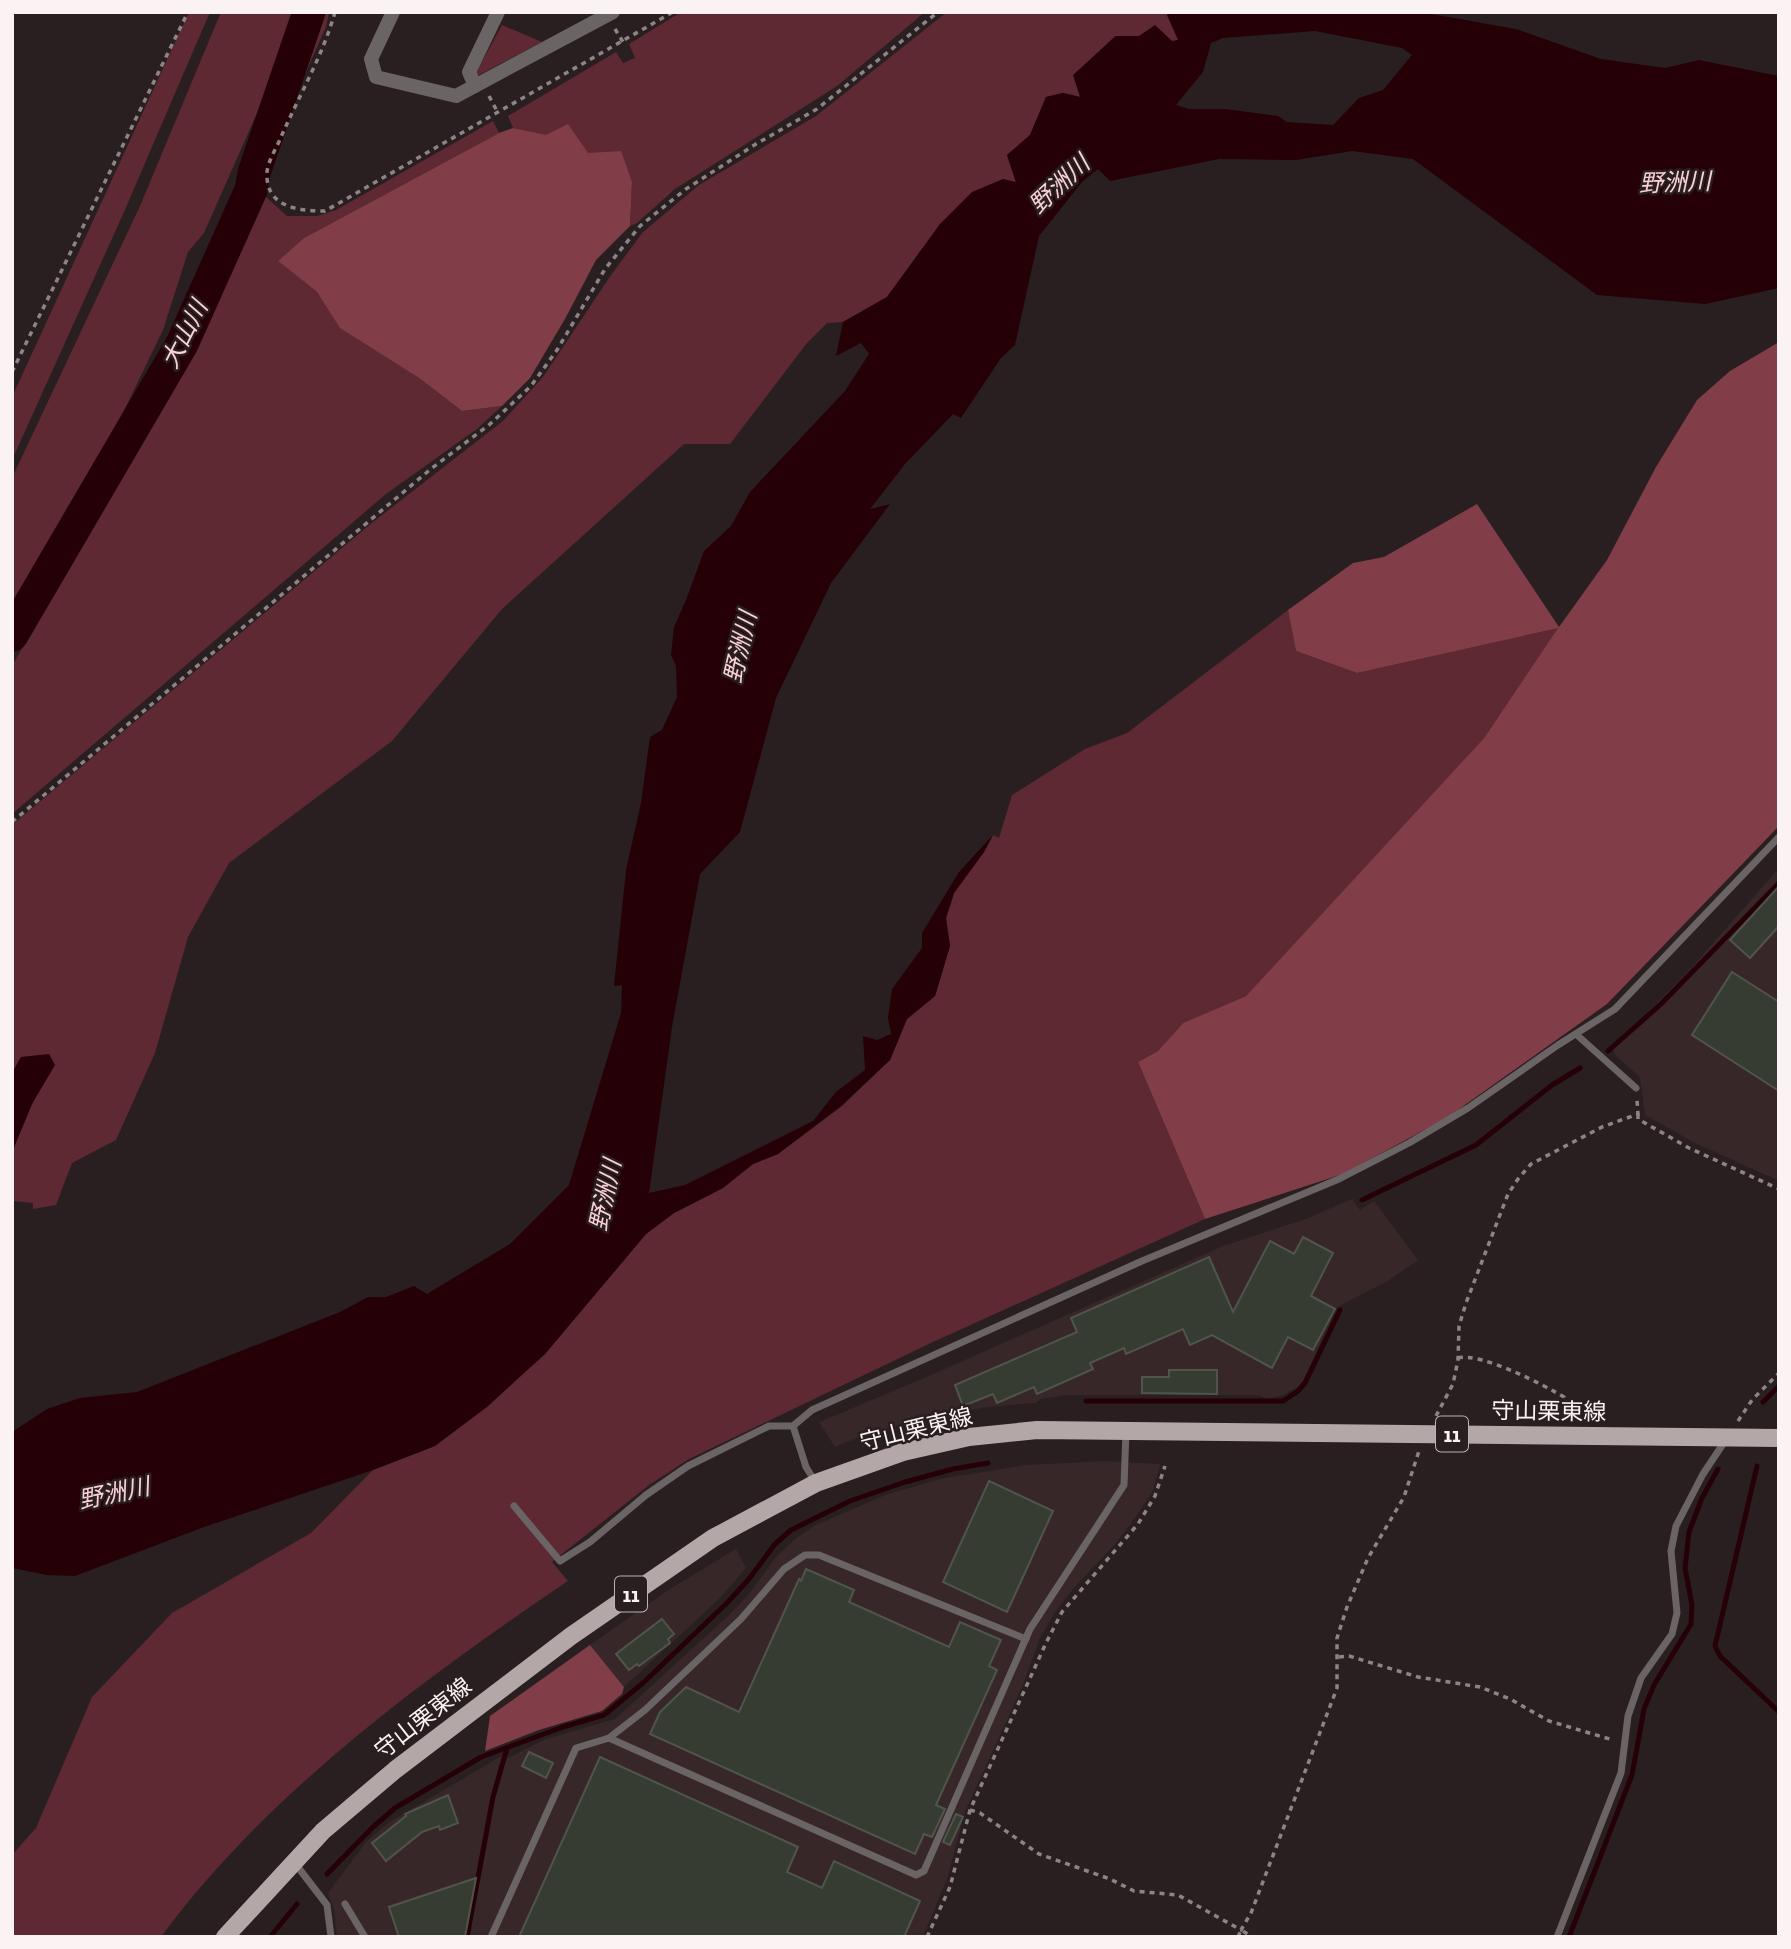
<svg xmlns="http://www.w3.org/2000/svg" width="1791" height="1949" viewBox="0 0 1791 1949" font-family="'Zilla Slab','Noto Sans JP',serif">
<rect width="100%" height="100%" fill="#291f20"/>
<g fill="#382729">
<path d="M1779 868V1181L1693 1142 1645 1115 1640 1077 1616 1056 1613 1049 1695 964Z"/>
<path d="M1352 1199 1360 1210 1374 1201 1418 1260 1388 1281 1337 1307 1304 1379 1298 1387 1283 1395 1267 1399 1259 1395H1067L1041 1399 1035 1403 987 1407 925 1419 866 1434 835 1447 819 1422 922 1379 1223 1246 1306 1219Z"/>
<path d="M1105 1461 1160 1464 1153 1491 1132 1522 1116 1543 1073 1589 1055 1612 1040 1638 1023 1685 965 1812 947 1879 923 1937H337L334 1909 328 1893 366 1842 388 1823 503 1755 506 1759 546 1739 615 1719 729 1615 748 1595 776 1557 795 1539 814 1526 885 1495 944 1478 1027 1465Z"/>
<path d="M736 1549 746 1568 720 1598 624 1687 590 1645 670 1589Z"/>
</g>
<g fill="#5e2932">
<path d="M189 12H210L124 212 12 460V397Z"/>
<path d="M221 12H298L280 61 204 233 188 252 163 330 12 642V478L140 206Z"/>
<path d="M314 12H329L326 27 261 173 265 196 287 216H317L336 210 493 121 499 133 304 238 278 261 317 292 341 328 419 378 462 411 502 406 477 429 386 494 12 814V666L73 557 309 31Z"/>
<path d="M681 12H925L837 86 675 189 637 223 630 226 632 182C589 154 564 140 513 128L508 116 616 52 623 63 635 58 629 44Z"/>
<path d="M947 12H1170L1167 15 1179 40 1172 42 1139 36H1115L1074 75 1081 97 1063 93 1046 97 1030 135 1007 155 1016 183 940 224 887 297 843 322 827 323 807 343 730 444H684L502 609 392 741 229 863 188 937 155 1053 116 1140 72 1163 56 1205 33 1209V1203L12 1201V1152L32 1104 54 1064 21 1057 12 1073V825L373 522 503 421 543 377 611 275 643 232 699 185 816 116Z"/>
<path d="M502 25 542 42 473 78Z"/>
<path d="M1288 610 1296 651 1357 673 1559 627 1484 738 1246 996 1183 1023 1158 1051 1138 1062 1205 1219 933 1342 689 1459 649 1485 552 1562 568 1581C423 1679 265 1795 161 1937H12V1855L36 1828 92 1697 172 1613 311 1533 373 1470 435 1446 545 1354 646 1234 674 1213 723 1188 753 1164 778 1154 841 1107 890 1060 907 1019 935 996 950 946 946 918 954 893 984 852 993 835 999 838 1012 795 1085 749 1127 733Z"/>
</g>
<g fill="#813d48">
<path d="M568 124 588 153 621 151 632 182 630 226 596 260 565 319 530 378 502 406 462 411 419 378 340 328 317 292 278 261 304 238 499 133 513 128 546 135Z"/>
<path d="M1779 342V826L1607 1004 1448 1117 1343 1174 1205 1219 1138 1062 1158 1051 1183 1023 1246 996 1484 738 1558 628 1357 673 1296 651 1288 610 1353 563 1384 557 1477 504 1559 627 1607 560 1656 467 1697 400 1730 371Z"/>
<path d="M590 1645 624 1687 622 1694 602 1711 539 1730 485 1751 490 1716Z"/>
</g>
<g fill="#250006" fill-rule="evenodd">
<path d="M1170 12H1420L1516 29 1601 59 1665 68 1699 60 1779 76V288L1705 304 1597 295 1413 159 1352 151 1296 160 1219 159 1110 181 1098 169 1082 182 1039 236 1015 345 1001 358 961 418 953 414 905 464 870 509 890 504 831 583 776 698 740 832 700 874 672 1027 649 1193 685 1185 813 1121 836 1092 865 1070 863 1036 877 1040 891 1034 888 1018 892 989 922 948V933L959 872 993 835 984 852 954 893 946 918 950 946 935 996 907 1019 890 1060 841 1106 778 1154 753 1164 723 1188 674 1213 646 1234 545 1354 487 1407 435 1446 373 1470 204 1527 75 1576 47 1575 12 1568V1432L47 1409 80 1398 137 1392 340 1312 368 1297H386L414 1286 427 1294 510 1244 569 1185 621 1013 622 985 614 986 626 870 641 803 650 737 662 730 677 697 676 666 671 655 674 627 686 600 704 551 731 526 750 492 845 391 869 354 861 343 836 356 843 322 887 297 940 224 972 192 1003 179 1016 182 1007 155 1030 135 1046 97 1063 93 1080 97 1073 75 1116 36H1139L1155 25 1172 41 1178 40 1167 15ZM1315 31 1402 48 1412 55 1383 90 1359 98 1333 125 1287 122 1278 116 1226 109H1189L1176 105 1203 72 1211 43 1223 38Z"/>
<path d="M49 1054 55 1065 32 1104 12 1152V1073L21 1057Z"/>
</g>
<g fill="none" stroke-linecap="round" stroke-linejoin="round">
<g stroke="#250006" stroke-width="5">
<path d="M1608 1051 1661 1004 1779 883"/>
<path d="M1362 1200 1476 1145 1552 1085 1580 1068"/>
<path d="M1086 1401H1283L1298 1391 1305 1383 1340 1310"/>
<path d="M1763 1402 1779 1386"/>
<path d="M1757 1466 1715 1646 1720 1656 1779 1712"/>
<path d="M327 1874 373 1827 395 1808 481 1757 563 1727 604 1715 643 1683 727 1603 749 1579 775 1544 791 1530 850 1501 905 1482 953 1469 988 1463"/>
<path d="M270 1937 297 1904"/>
<path d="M467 1937 493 1797 507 1748"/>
<path d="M1569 1937 1632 1775 1644 1709 1654 1685 1691 1624 1692 1605 1685 1568 1689 1532 1702 1498 1718 1469"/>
</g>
<path stroke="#250006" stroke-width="33" d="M12 635 182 344 251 190 254 173 309 12"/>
</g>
<g fill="#373c33" stroke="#50554c" stroke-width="2">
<path d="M1779 886V926L1750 958 1730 940Z"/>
<path d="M1732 972 1779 1002V1091L1692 1035Z"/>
<path d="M1303 1237 1333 1253 1311 1296 1335 1309 1313 1350 1288 1337 1272 1368 1212 1335 1190 1345 1183 1329 1126 1354 1124 1348 1090 1363 1093 1369 1037 1394 1034 1387 997 1403 993 1394 963 1406 955 1385 1077 1332 1071 1318 1209 1257 1233 1312 1270 1241 1294 1254Z"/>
<path d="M1169 1370H1217V1394L1142 1393V1377H1169Z"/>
<path d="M989 1481 1053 1511 1007 1612 943 1582Z"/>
<path d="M806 1569 854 1590 849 1602 949 1647 960 1622 1001 1640 989 1666 997 1670 936 1805 945 1809 932 1837 924 1834 915 1854 650 1734 660 1712 686 1687 739 1712 799 1579 801 1581Z"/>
<path d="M662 1619 674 1634 668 1639 670 1643 639 1666 637 1664 629 1670 616 1654Z"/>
<path d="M529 1752 553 1763 546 1778 522 1766Z"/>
<path d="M600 1757 798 1847 787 1872 822 1888 834 1861 920 1901 904 1937H519Z"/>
<path d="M448 1795 458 1823 440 1830 439 1826 422 1832 386 1861 372 1843 406 1816 405 1814Z"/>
<path d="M956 1814 963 1817 950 1845 943 1842Z"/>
<path d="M476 1878 465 1937H399L389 1907Z"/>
</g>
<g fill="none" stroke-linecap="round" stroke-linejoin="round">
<g stroke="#8d8485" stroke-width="3.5" stroke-dasharray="5 5" stroke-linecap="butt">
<path d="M335 12C323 55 299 96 281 137 277 147 268 161 267 172 265 207 298 211 325 211L673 12"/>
<path d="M615 29 623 42"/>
<path d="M489 96 498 113"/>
<path d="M12 372 188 12"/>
<path d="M12 822 432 468 489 425 531 386 557 350 605 269 640 226 686 189 756 144 817 109 938 12"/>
<path d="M1638 1114V1119L1689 1148 1779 1189"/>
<path d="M1458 1358C1480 1352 1542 1384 1564 1397L1569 1419"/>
<path d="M1436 1416 1453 1384 1458 1360 1459 1326 1466 1303 1508 1194 1518 1179 1531 1164 1602 1127 1638 1114 1637 1100"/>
<path d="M1738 1421 1752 1400 1779 1373"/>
<path d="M1339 1657 1349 1656 1418 1677 1480 1687 1510 1699 1549 1721 1613 1740"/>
<path d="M970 1810 980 1813 1039 1854 1110 1879 1134 1891 1178 1895 1241 1930 1251 1913 1337 1688V1638L1347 1607 1368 1558 1404 1497 1419 1451"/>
<path d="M927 1937 950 1887 970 1810 1046 1643 1062 1612 1138 1524 1155 1496 1165 1466"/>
<path d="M1238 1937 1241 1930 1253 1937"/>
</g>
<g stroke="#6a6465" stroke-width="7">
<path d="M1577 1035 1636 1088"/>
<path d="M816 1483 806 1467 793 1426 812 1410 1142 1261 1339 1179 1409 1143 1468 1108 1558 1045 1615 1009 1779 837"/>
<path d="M514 1506 560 1561 590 1542 646 1495 688 1466 769 1426H793"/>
<path d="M609 1738 645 1710 741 1619 784 1569 805 1555H819L1026 1639"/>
<path d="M294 1862 327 1905 331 1937"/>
<path d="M345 1904 365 1937"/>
<path d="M491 1937 576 1748 609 1738 916 1875 924 1871 1030 1629 1124 1485 1126 1431"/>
<path d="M1557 1937 1621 1773 1628 1716 1641 1678 1672 1634 1677 1613 1671 1551 1676 1526 1703 1474 1725 1441"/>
</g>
<g stroke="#6a6465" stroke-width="14">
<path d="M393 12 371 59 376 77 456 96 613 12"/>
<path d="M475 86 469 72 498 12"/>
</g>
<path stroke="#b3a7a8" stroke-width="18" d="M225 1937 323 1831 395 1770 571 1636 713 1538 816 1483 903 1452 969 1437 1037 1430 1779 1438"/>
</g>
<g text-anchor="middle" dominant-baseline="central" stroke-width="5" stroke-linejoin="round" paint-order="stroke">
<g fill="#291f20" stroke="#bbb3b4" stroke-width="2">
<rect x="1436" y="1416.5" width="32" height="35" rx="5"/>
<rect x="615" y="1576.5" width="32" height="35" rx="5"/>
</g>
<g font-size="21" font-weight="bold" fill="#faf2f3">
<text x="1452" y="1434">11</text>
<text x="631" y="1594">11</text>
</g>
<g font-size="23" fill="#faf2f3" stroke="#291f20">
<text transform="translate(1549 1411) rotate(1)">守山栗東線</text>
<text transform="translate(916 1429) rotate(-14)">守山栗東線</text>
<text transform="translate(423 1718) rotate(-38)">守山栗東線</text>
</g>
<g font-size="24" font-style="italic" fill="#fcd1d5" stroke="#291f20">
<text transform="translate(1675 182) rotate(-2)">野洲川</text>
<text transform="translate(1059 184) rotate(-43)">野洲川</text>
<text transform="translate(184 334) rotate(-63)">大山川</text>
<text transform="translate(740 647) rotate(-77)">野洲川</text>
<text transform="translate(605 1195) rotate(-78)">野洲川</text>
<text transform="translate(114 1493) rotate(-12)">野洲川</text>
</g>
</g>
<rect width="1791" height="1949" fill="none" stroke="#faf2f3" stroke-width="28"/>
</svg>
